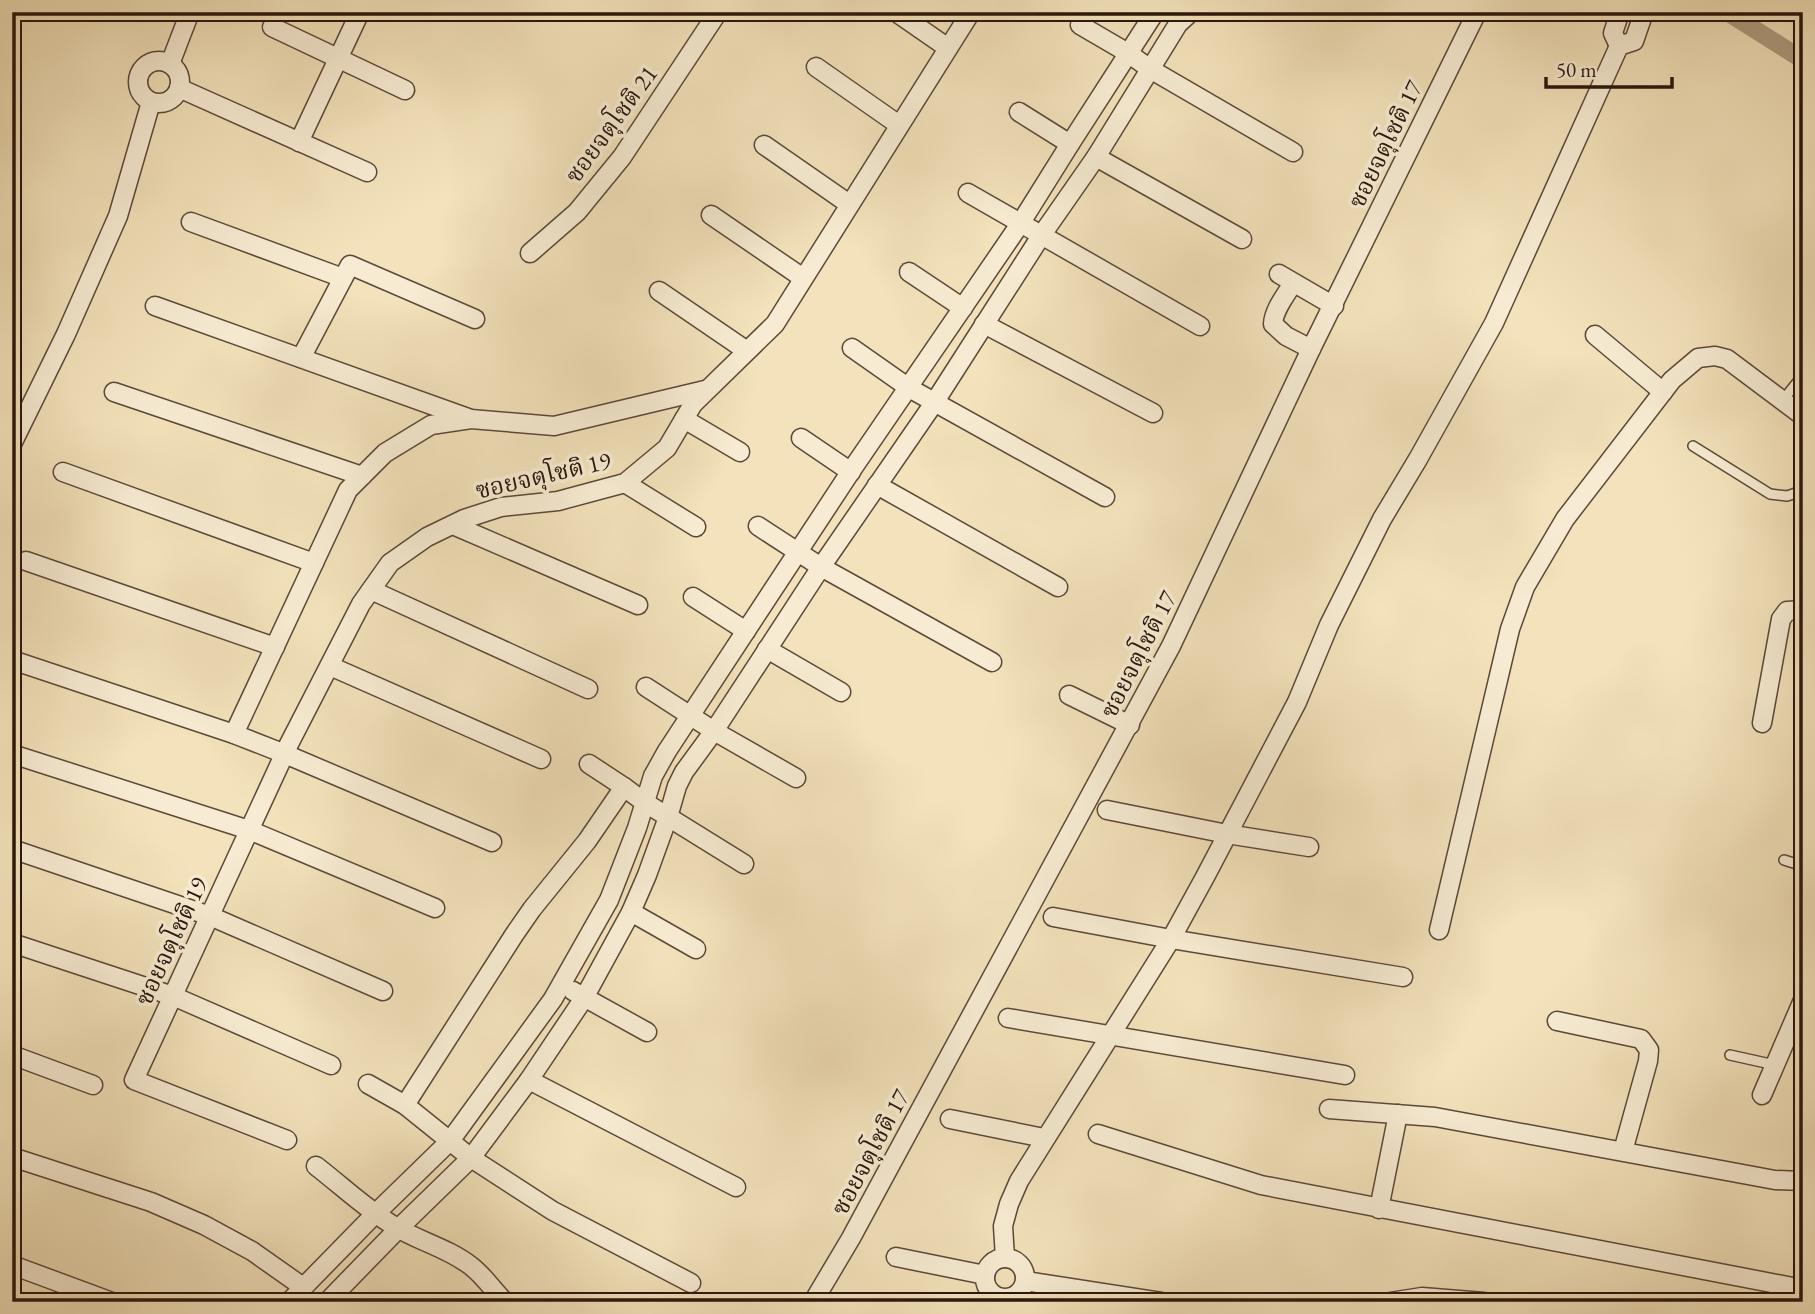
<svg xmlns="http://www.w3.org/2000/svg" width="1815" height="1314" viewBox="0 0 1815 1314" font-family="'EB Garamond','Noto Serif Thai',serif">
<rect width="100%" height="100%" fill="#f3e2bb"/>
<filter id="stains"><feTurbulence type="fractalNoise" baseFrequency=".00286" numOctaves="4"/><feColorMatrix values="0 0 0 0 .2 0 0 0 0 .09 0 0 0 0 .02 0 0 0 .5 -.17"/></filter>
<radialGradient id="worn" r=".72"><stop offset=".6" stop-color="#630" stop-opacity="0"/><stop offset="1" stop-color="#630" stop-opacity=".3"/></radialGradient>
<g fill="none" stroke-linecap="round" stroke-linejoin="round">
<path stroke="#af9d80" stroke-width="18" d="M1727 12 1803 60"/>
<defs>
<g id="service">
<path d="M1783 400 1803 375"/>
<path d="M1693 446 1770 494 1787 496 1796 493 1803 484"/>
<path d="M1784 860 1803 866"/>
<path d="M1730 1055 1775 1065"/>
</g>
<g id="minor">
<path d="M896 12 948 48"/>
<path d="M1080 25 1128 53 1150 69 1293 152"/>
<path d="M272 27 405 90"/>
<path d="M1619 46 1613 33 1620 12"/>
<circle cx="159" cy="82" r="21"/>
<path d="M170 64 190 12"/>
<path d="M816 67 899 125"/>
<path d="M179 88 367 172"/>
<path d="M1019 112 1070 144"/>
<path d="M299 142 360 12"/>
<path d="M764 145 849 204"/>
<path d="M1096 157 1242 239"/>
<path d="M968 193 1200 326"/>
<path d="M711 215 803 278"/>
<path d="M191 222 343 278"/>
<path d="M530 253 577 212 622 157 718 12"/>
<path d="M909 272 963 308"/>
<path d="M1279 274 1334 306"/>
<path d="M1293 283C1286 295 1274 309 1273 324L1286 336 1311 349"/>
<path d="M659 291 747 351"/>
<path d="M155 306 468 418"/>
<path d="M984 324 1153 413"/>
<path d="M1595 335 1663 392"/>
<path d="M852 348 909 388 1105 497"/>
<path d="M301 358 350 265 475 319"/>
<path d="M114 392 362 476"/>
<path d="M684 419 740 452"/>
<path d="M801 438 851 472"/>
<path d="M12 444 66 334 118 216 151 102"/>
<path d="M63 472 314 563"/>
<path d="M625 483 696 527"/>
<path d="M877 485 1058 587"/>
<path d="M453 525 638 605"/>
<path d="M758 526 821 567 992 662"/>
<path d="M26 561 275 647"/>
<path d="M371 590 588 689"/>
<path d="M693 597 746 631"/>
<path d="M767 649 841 692"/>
<path d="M12 660 234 734"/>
<path d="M330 666 541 759"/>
<path d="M646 687 714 731 796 778"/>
<path d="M1069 695 1130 725"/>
<path d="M1762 723 1781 619 1787 611 1803 610"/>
<path d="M12 754 249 830 435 908"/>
<path d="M589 764 624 787"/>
<path d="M1107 810 1227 834 1309 847"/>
<path d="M492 842 285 754 234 734 348 490 385 453 431 425 471 419 554 426 705 390"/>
<path d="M12 849 210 916 383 991"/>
<path d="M631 912 696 949"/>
<path d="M1053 917 1171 939 1403 977"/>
<path d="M1439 930 1510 629 1525 587 1565 519 1672 380 1698 358 1715 356 1727 359 1803 416"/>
<path d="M12 943 173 996 331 1065"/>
<path d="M573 991 647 1032"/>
<path d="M1008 1018 1345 1075"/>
<path d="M1557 1021 1641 1039 1649 1050 1648 1061 1623 1151"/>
<path d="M12 1055 93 1085"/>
<path d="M529 1080 736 1187"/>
<path d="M368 1084 405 1105 471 1158 553 1211 691 1283"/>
<path d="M1762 1095 1803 1000"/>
<path d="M405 1105 514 935 532 909 587 841 624 787 644 802 744 864"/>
<path d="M1329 1109 1435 1117 1775 1180 1803 1181"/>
<path d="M950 1119 1044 1138"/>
<path d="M1098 1134 1261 1185 1803 1289"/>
<path d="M287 1140 134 1080 289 744 361 604 390 563 427 537 464 519 501 507 558 501 625 483 667 448 693 404 775 324 971 12"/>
<path d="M12 1157 151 1202 204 1225 252 1251 303 1287"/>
<path d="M316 1166C342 1186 366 1209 394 1226 418 1241 448 1248 471 1266 484 1276 493 1290 505 1302"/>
<path d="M1379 1209 1398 1114"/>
<path d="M896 1257 985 1275"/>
<path d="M1005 1258 1003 1226 1009 1204 1019 1181 1171 939 1205 877 1297 702 1329 625 1382 519 1418 459 1494 323 1619 46 1634 41 1644 12"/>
<circle cx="1005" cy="1278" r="20"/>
<path d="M12 1265 112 1302"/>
<path d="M1025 1281 1161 1302"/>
<path d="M289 1302 375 1214 450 1141 553 999 609 900 637 828 653 776 667 751 853 468 1020 224 1070 144 1155 12"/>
<path d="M327 1302 398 1229 471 1158 529 1080 584 998 631 912 647 875 668 817 677 786 684 772 714 731 821 567 934 403 1041 236 1096 157 1178 24 1191 12"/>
<path d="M813 1302 851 1238 1171 646 1311 349 1477 12"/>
<path d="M1390 1302 1422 1297 1484 1302"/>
</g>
</defs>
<use href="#service" stroke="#5c4939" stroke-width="12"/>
<use href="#minor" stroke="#5c4939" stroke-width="21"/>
<use href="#service" stroke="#f7ecd3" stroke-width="9"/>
<use href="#minor" stroke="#f7ecd3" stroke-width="18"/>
</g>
<g text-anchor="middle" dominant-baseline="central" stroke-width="7" stroke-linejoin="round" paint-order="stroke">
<g font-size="24" fill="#2a160e" stroke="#f7ecd3">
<text transform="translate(611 124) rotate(-54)">ซอยจตุโชติ 21</text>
<text transform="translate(1385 144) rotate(-64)">ซอยจตุโชติ 17</text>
<text transform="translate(543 475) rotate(-13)">ซอยจตุโชติ 19</text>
<text transform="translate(1138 654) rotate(-63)">ซอยจตุโชติ 17</text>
<text transform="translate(171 941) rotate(-65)">ซอยจตุโชติ 19</text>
<text transform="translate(870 1152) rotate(-62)">ซอยจตุโชติ 17</text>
</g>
</g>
<rect width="1815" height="1314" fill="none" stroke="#f3e2bb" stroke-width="42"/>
<rect x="14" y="14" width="1787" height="1286" fill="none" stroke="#2a160e" stroke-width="3.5"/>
<rect x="21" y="21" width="1773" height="1272" fill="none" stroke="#2a160e" stroke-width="2"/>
<path d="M1546 77v10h126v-10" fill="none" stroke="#2a160e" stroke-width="3.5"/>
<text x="1556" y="77" font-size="21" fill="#2a160e" stroke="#f7ecd3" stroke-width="5" paint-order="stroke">50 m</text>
<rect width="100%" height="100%" filter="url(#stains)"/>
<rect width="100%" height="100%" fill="url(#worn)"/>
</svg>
